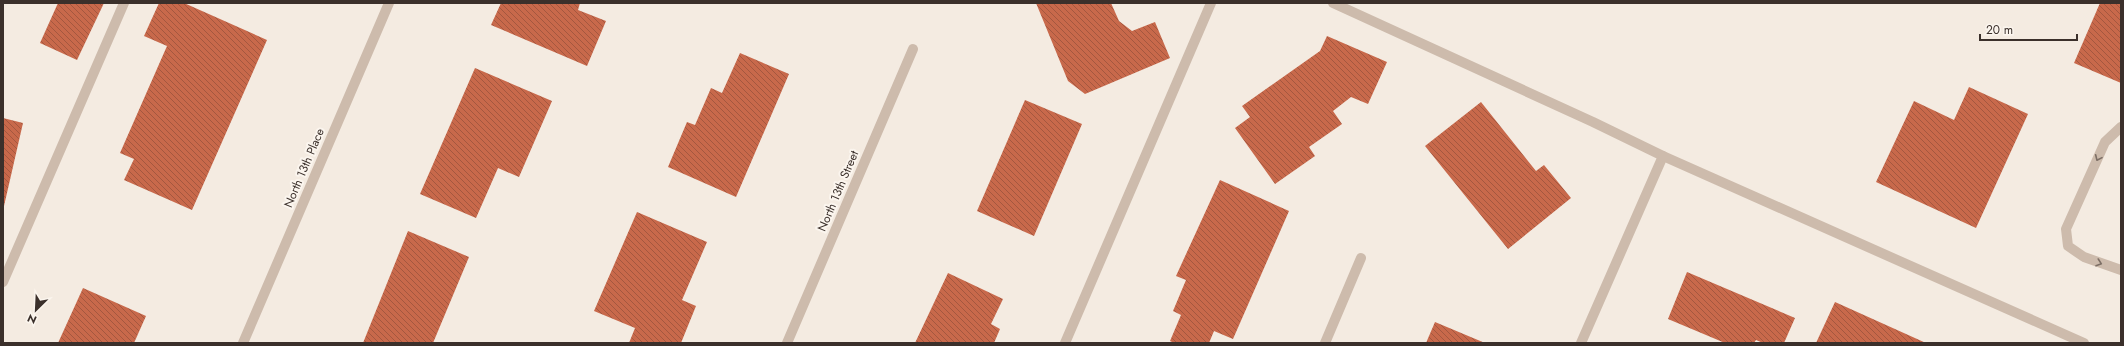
<svg xmlns="http://www.w3.org/2000/svg" width="2124" height="346" viewBox="0 0 2124 346" font-family="Jost,sans-serif">
<defs>
<pattern id="building-back-hatch" width="6" height="6" patternUnits="userSpaceOnUse"><rect width="6" height="6" fill="#c8694b"/><path d="M-1 5l2 2M0 0l6 6M5-1l2 2" fill="none" stroke="#a4573f"/></pattern>
</defs>
<rect width="100%" height="100%" fill="#f4ebe1"/>
<g fill="url(#building-back-hatch)">
<path d="M58 3H104L77 60 40 43Z"/>
<path d="M159 3H184L267 40 192 210 124 180 134 159 120 153 167 46 144 36Z"/>
<path d="M501 3H580L578 10 606 21 587 66 491 25Z"/>
<path d="M1036 3H1111L1119 21 1132 31 1155 22 1170 58 1085 94 1068 81Z"/>
<path d="M2100 3H2121V83L2074 63Z"/>
<path d="M1327 36 1387 62 1368 104 1351 97 1333 111 1342 124 1309 147 1315 156 1275 184 1235 128 1250 117 1242 106 1320 51Z"/>
<path d="M740 53 789 74 736 197 668 167 687 122 695 125 711 88 722 93Z"/>
<path d="M475 68 552 101 519 177 498 168 476 218 420 194Z"/>
<path d="M1969 87 2028 114 1976 228 1876 182 1914 101 1954 120Z"/>
<path d="M1025 100 1082 124 1034 236 977 211Z"/>
<path d="M1481 102 1536 171 1544 165 1571 198 1508 249 1425 146Z"/>
<path d="M3 118 23 123 4 206H3Z"/>
<path d="M1220 180 1289 211 1233 339 1214 331 1209 343H1174L1170 341 1181 315 1173 311 1186 280 1176 276Z"/>
<path d="M637 212 707 242 682 300 696 306 681 343H629L635 328 594 311Z"/>
<path d="M408 231 469 257 433 343H363Z"/>
<path d="M1687 272 1795 318 1784 343H1763L1756 340 1754 343H1725L1668 319Z"/>
<path d="M948 273 1003 299 991 324 1000 329 994 343H915Z"/>
<path d="M83 288 146 316 134 343H58Z"/>
<path d="M1835 302 1926 343H1816Z"/>
<path d="M1435 322 1485 343H1426Z"/>
</g>
<g fill="none" stroke-linecap="round" stroke-linejoin="round">
<g stroke="#cdbbac" stroke-width="10">
<path d="M1333 3 1593 122 1663 156 1581 343"/>
<path d="M2121 127 2105 142 2066 229 2068 246 2084 257 2121 270"/>
<path d="M1663 156 2084 343"/>
<path d="M3 282 124 3"/>
<path d="M1065 343 1211 3"/>
</g>
<g stroke="#cdbbac" stroke-width="10">
<path d="M243 343 389 3"/>
<path d="M787 343 913 49"/>
<path d="M1325 343 1361 258"/>
</g>
</g>
<defs><path id="oneway-chevron" d="M-2-3.5L2.5 0L-2 3.5" fill="none" stroke-width="1.6" stroke-linecap="round" stroke-linejoin="round"/></defs>
<g stroke="#7d6f65">
<use href="#oneway-chevron" transform="translate(2098 158) rotate(114)"/>
<use href="#oneway-chevron" transform="translate(2099 263) rotate(19)"/>
</g>
<g text-anchor="middle" dominant-baseline="central" stroke-width="4" stroke-linejoin="round" paint-order="stroke">
<g font-size="12" fill="#3b302b" stroke="#fbf5ee">
<text transform="translate(304 168) rotate(-67)">North 13th Place</text>
<text transform="translate(838 191) rotate(-67)">North 13th Street</text>
</g>
</g>
<rect width="2124" height="346" fill="none" stroke="#3b302b" stroke-width="8"/>
<g transform="translate(36 310) rotate(204)" stroke="#fbf5ee" stroke-width="3" paint-order="stroke">
<path d="M0-3L7 15L0 10L-7 15Z" fill="#3b302b"/>
<text y="-6" font-size="11" font-weight="bold" text-anchor="middle" fill="#3b302b">N</text>
</g>
<path d="M1980 34v6h97v-6" fill="none" stroke="#3b302b" stroke-width="2"/>
<text x="1986" y="34" font-size="12" fill="#3b302b" stroke="#fbf5ee" stroke-width="3" paint-order="stroke">20 m</text>
</svg>
